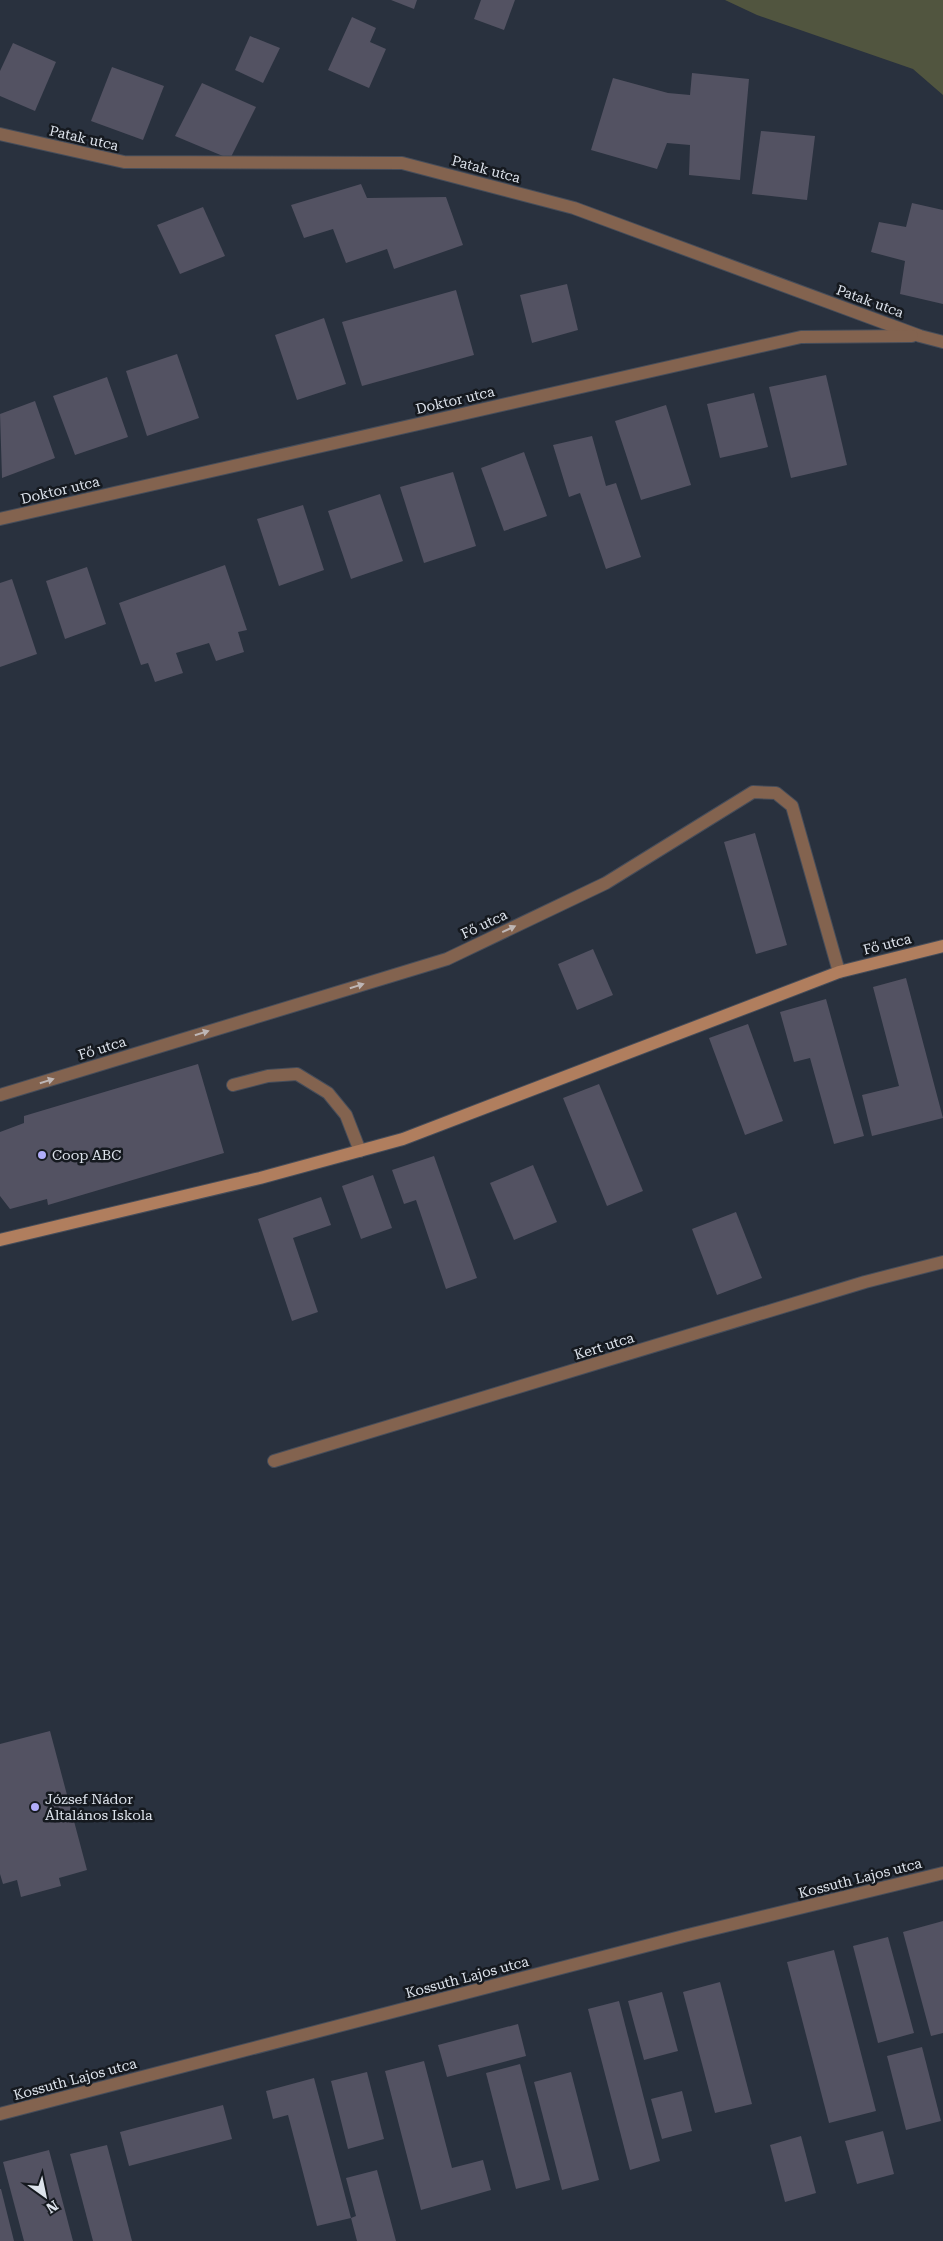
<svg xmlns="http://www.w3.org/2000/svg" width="943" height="2241" viewBox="0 0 943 2241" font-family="'Roboto Serif',serif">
<rect width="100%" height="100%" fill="#29313e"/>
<path fill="#51553f" d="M725 0H943V95L913 69 757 15Z"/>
<g fill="#535262">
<path d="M391 0H417L414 9Z"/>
<path d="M481 0H515L504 30 474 19Z"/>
<path d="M352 17 376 28 370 42 386 49 369 88 328 70Z"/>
<path d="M250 36 280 48 263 83 235 70Z"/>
<path d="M13 43 56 62 35 111 0 96V71Z"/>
<path d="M112 67 164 86 143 140 91 121Z"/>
<path d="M692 73 749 79 740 180 689 175 690 145 667 143 657 169 591 150 613 78 668 93 690 95Z"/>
<path d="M202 83 256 107 230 159 175 136Z"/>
<path d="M761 131 815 136 807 200 752 194Z"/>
<path d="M361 184 367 198 446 197 463 245 394 269 387 249 346 263 333 229 304 238 291 205Z"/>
<path d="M912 203 943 210V304L900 294 905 261 871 252 879 222 906 227Z"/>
<path d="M203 207 225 256 180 274 157 225Z"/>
<path d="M567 284 578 330 532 343 520 295Z"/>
<path d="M456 290 474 355 362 386 342 322Z"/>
<path d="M324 318 346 384 297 400 275 335Z"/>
<path d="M177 354 199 418 147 436 126 371Z"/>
<path d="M826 375 847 465 791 478 769 387Z"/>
<path d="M107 377 128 437 75 455 53 396Z"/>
<path d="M754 393 768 447 720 458 707 404Z"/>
<path d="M35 401 55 458 2 478 0 414Z"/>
<path d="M666 405 691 485 641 500 615 421Z"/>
<path d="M592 436 606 486 616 483 641 557 606 569 580 493 569 497 553 445Z"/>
<path d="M524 452 547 516 504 531 481 468Z"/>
<path d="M453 472 476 546 424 563 400 487Z"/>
<path d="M380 494 403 561 351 579 328 511Z"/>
<path d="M303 505 324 570 279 586 257 519Z"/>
<path d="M225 565 247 630 238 632 244 652 216 661 209 643 176 653 183 673 155 682 148 663 141 665 119 603Z"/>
<path d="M87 567 106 624 65 639 46 581Z"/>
<path d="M12 579 37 654 0 667V583Z"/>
<path d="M755 833 787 945 756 954 724 842Z"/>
<path d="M593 949 613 995 577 1010 558 964Z"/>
<path d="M906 978 943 1118 872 1136 862 1095 899 1086 873 987Z"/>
<path d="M826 999 864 1136 834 1144 810 1058 794 1062 780 1012Z"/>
<path d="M748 1024 783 1121 745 1135 709 1038Z"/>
<path d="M198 1064 224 1153 48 1205 47 1199 10 1209 0 1196V1132L24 1123V1116Z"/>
<path d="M599 1084 643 1191 607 1206 563 1098Z"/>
<path d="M434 1156 477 1278 446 1289 416 1200 404 1204 392 1170Z"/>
<path d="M533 1165 557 1222 514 1240 490 1183Z"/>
<path d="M373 1175 392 1228 361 1239 342 1186Z"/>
<path d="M321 1197 331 1225 293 1238 318 1312 292 1321 258 1219Z"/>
<path d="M736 1212 762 1278 717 1295 692 1229Z"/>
<path d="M50 1731 87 1870 59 1878 61 1886 21 1897 17 1880 3 1884 0 1874V1744Z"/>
<path d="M943 1921V2033L931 2036 903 1932Z"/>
<path d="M888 1937 914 2033 878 2043 853 1946Z"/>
<path d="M834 1950 876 2111 829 2123 787 1962Z"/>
<path d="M720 1982 752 2104 715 2113 683 1992Z"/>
<path d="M662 1992 678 2051 644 2060 628 2001Z"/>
<path d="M619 2001 660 2161 630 2170 588 2009Z"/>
<path d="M518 2024 526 2056 447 2077 438 2045Z"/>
<path d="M922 2047 941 2121 906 2130 887 2056Z"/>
<path d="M424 2061 452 2168 483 2160 491 2190 421 2210 385 2071Z"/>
<path d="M520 2064 550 2180 516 2189 486 2073Z"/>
<path d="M367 2072 384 2139 348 2149 331 2081Z"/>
<path d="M571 2072 599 2180 562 2190 534 2082Z"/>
<path d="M314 2078 351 2218 317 2226 288 2115 273 2119 266 2091Z"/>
<path d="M682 2091 692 2131 662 2139 651 2099Z"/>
<path d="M223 2105 232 2139 129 2166 120 2132Z"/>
<path d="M883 2131 894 2174 857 2184 845 2141Z"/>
<path d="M801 2136 816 2193 785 2202 770 2145Z"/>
<path d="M107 2145 132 2241H93L70 2154Z"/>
<path d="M49 2150 73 2241H24L3 2162Z"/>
<path d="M377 2170 396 2241H357L351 2218 356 2216 346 2178Z"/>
<path d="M0 2189H1L14 2241H0Z"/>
</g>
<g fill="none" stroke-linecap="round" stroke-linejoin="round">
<defs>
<path id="lane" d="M233 1085 268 1076 297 1074 328 1093 346 1115 360 1151"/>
<g id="street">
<path d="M0 134 124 162 402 163 574 208 920 336 943 342"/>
<path d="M0 519 801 337 912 336"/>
<path d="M0 1095 447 959 606 883 753 792 776 793 792 806 839 972"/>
<path d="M274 1461 865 1282 943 1262"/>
<path d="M0 2114 684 1936 943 1873"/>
</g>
<path id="secondary" d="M0 1240 260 1178 403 1139 839 972 943 946"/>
</defs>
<use href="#lane" stroke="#464d5a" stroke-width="14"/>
<use href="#street" stroke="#464d5a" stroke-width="14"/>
<use href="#secondary" stroke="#464d5a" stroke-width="14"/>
<use href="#lane" stroke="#83634f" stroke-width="12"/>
<use href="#street" stroke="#83634f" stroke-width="12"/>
<use href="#secondary" stroke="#b07e5e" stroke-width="12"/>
</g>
<defs><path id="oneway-solid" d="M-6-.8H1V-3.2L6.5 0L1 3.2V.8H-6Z" transform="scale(1.25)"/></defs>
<g fill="#beb6b5">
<use href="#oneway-solid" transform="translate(509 929) rotate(-25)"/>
<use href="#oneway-solid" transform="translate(357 986) rotate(-17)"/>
<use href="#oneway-solid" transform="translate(202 1033) rotate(-17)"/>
<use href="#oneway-solid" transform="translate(47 1081) rotate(-17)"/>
</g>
<g fill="#b1adfa" stroke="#15191f" stroke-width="2">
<circle cx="42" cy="1155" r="5"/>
<circle cx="35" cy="1807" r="5"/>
</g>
<g text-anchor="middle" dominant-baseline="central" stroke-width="5" stroke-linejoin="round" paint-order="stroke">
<g font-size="14" fill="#dde3ec" stroke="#15191f">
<text transform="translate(84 138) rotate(13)">Patak utca</text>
<text transform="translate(486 169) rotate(15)">Patak utca</text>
<text transform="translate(870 301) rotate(20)">Patak utca</text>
<text transform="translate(455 400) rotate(-13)">Doktor utca</text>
<text transform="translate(60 490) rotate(-13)">Doktor utca</text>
<text transform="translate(484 924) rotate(-25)">Fő utca</text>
<text transform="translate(887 944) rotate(-14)">Fő utca</text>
<text transform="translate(102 1048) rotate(-17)">Fő utca</text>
<text transform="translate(604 1346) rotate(-17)">Kert utca</text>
<text transform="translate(860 1878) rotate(-14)">Kossuth Lajos utca</text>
<text transform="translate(467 1977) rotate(-15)">Kossuth Lajos utca</text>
<text transform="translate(75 2079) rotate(-15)">Kossuth Lajos utca</text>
</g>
<g font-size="14" fill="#dde3ec" stroke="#15191f" text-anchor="start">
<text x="52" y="1155">Coop ABC</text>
<text x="45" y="1799">József Nádor<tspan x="45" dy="16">Általános Iskola</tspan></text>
</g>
</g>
<g transform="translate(45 2196) rotate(147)" stroke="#15191f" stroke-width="4" paint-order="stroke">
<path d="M0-4L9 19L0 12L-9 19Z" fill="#dde3ec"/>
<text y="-8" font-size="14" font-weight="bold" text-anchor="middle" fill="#dde3ec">N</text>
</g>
</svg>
